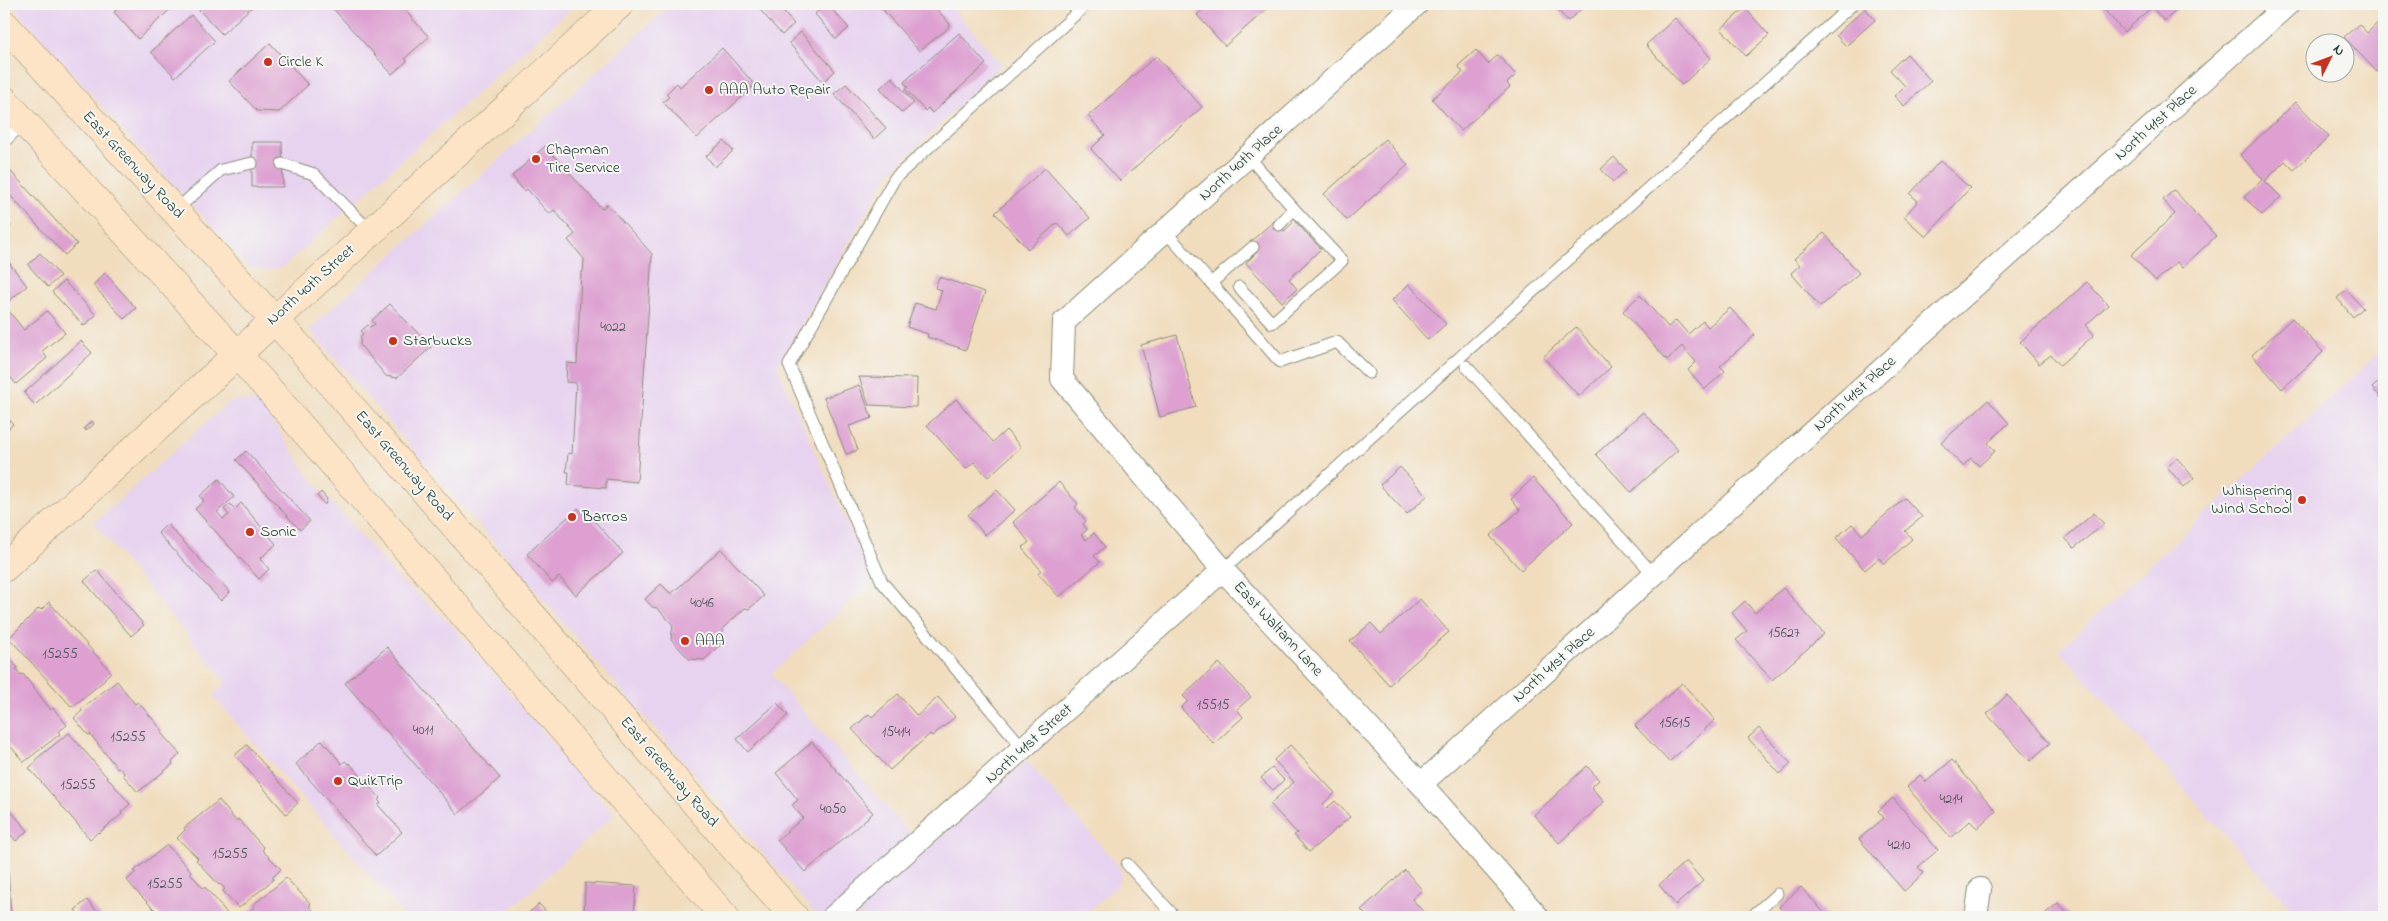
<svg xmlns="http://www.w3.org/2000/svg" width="2388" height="921" viewBox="0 0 2388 921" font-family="'Indie Flower',sans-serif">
<rect width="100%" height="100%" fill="#f6f6f2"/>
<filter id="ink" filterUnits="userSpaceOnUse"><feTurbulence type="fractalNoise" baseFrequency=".02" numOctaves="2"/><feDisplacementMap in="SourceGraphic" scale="10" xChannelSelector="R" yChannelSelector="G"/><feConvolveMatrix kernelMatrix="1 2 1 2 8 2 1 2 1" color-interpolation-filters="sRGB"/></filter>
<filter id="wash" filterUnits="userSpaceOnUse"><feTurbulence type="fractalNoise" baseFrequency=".0096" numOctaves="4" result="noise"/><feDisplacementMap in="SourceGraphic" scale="20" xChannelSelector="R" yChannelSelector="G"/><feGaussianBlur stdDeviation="1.12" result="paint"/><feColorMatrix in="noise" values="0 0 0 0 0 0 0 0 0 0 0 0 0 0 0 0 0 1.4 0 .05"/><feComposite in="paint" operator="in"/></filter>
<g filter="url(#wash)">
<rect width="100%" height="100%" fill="#f1ddbe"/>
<g fill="#e7d2ef">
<path d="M11 4H576L282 268 265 271 249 267 141 150Z"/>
<path d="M672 4H949L1002 65 889 173 777 367 873 581 771 674 925 851 1026 760 1118 865 1122 874 1117 886 1082 917H818L309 329Z"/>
<path d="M2384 348V917H2299L2059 650Z"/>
<path d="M237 400 257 402 264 408 308 475 396 576 450 623 614 815 502 917H406L213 696 226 682 94 523 227 404Z"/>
</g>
<g id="blocks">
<g fill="#dda0d1">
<path d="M123 4H176L138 39 114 12Z"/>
<path d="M203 4H255L222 34 198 9Z"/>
<path d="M329 4H399L429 37 405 58 407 61 392 74Z"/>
<path d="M755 4H776L794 24 782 35Z"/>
<path d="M806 4H819L812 10Z"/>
<path d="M827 4 849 28 836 39 815 14Z"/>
<path d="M878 4H932L950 24 946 30 919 51Z"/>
<path d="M1209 4H1267L1269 7 1225 46 1197 15Z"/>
<path d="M1552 4H1587L1568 21Z"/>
<path d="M2099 4H2174L2178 9 2164 21 2152 7 2124 32Z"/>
<path d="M1745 8 1769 35 1746 56 1721 29Z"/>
<path d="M1865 8 1875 20 1846 46 1836 35Z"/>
<path d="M191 15 215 41 175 77 151 52Z"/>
<path d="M2384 17V66L2377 72 2344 37 2359 24 2367 33Z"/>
<path d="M1675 18 1711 58 1682 85 1646 45Z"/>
<path d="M801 32 835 71 823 82 789 43Z"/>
<path d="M959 33 986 64 932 113 928 108 925 111 905 89 908 87 904 82Z"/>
<path d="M270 43 308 85 279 112 257 111 229 81Z"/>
<path d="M722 48 755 85 697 138 663 102 669 97 666 94 677 83 680 87Z"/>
<path d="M1476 50 1488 64 1498 55 1516 75 1507 83 1510 87 1461 131 1432 99 1463 72 1458 66Z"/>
<path d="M1907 54 1931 81 1904 106 1894 96 1905 86 1890 70Z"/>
<path d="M1156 56 1202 107 1120 181 1091 149 1105 135 1088 116Z"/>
<path d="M892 77 914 103 902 113 880 88Z"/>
<path d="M846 84 886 128 874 139 834 94Z"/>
<path d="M2296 102 2329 137 2294 170 2285 161 2265 181 2281 197 2262 215 2244 197 2263 179 2240 155Z"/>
<path d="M1385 139 1408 165 1347 220 1324 194Z"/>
<path d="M724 141 733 151 715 167 706 156Z"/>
<path d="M252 142H282L283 187H252Z"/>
<path d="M545 146 602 209 607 204 652 254 637 482 606 479V488L568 485 569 472H566L568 453 572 454 576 383 566 382 567 363 577 364 581 272H583L584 259 568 240 575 234 554 210 549 214 527 189 524 191 512 176Z"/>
<path d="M1614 157 1626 170 1613 182 1601 169Z"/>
<path d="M1940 161 1970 188 1926 237 1904 217 1918 201 1910 194Z"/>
<path d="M4 164 77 244 65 255 4 189Z"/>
<path d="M1045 168 1090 218 1069 236 1057 223 1028 249 995 213Z"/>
<path d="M2174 190 2216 236 2182 268 2177 262 2156 281 2131 255 2175 214 2163 200Z"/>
<path d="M4 218 11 226 4 232Z"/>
<path d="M1275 220 1284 231 1295 221 1321 249 1289 279 1297 289 1282 302 1246 263 1257 252 1249 243Z"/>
<path d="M1824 233 1859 273 1820 307 1791 273 1800 265 1794 259Z"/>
<path d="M40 253 60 276 48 287 28 265Z"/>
<path d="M8 261 27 286 4 305 24 330 47 311 65 333 42 351 47 358 16 384 4 369V265Z"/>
<path d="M105 273 136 308 124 319 93 285Z"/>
<path d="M939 277 985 292 966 350 927 337 928 334 907 327 915 303 936 309 942 290 935 288Z"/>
<path d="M64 281 96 315 84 326 52 292Z"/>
<path d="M2087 282 2108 305 2086 325 2094 335 2060 365 2051 355 2039 364 2020 342Z"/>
<path d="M1409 284 1446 324 1428 340 1392 300Z"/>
<path d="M2346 290 2363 308 2353 317 2337 298Z"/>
<path d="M1640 295 1668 327 1676 320 1688 334 1703 321 1708 327 1730 308 1755 335 1720 366 1725 371 1705 389 1688 370 1696 362 1682 346 1667 360 1623 311Z"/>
<path d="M390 304 431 347 397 378 386 376 360 345 361 336 363 334 361 331 368 325 370 327 375 324 372 320Z"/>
<path d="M2292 318 2323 352 2282 389 2252 355Z"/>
<path d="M1576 327 1611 367 1579 396 1543 357Z"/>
<path d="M1177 335 1196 407 1160 417 1141 345Z"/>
<path d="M81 341 92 353 35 405 24 393Z"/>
<path d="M859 377 917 378 916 407 869 405Z"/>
<path d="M2384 377V401L2372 388Z"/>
<path d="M859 385 872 418 849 426 858 450 846 454 824 398Z"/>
<path d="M956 399 993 442 1006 430 1021 447 988 477 974 462 966 469 927 425Z"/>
<path d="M1988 400 2009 423 1988 443 1995 451 1979 466 1971 458 1963 466 1941 443Z"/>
<path d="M1643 412 1678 450 1631 492 1596 454Z"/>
<path d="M4 414 13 424 4 433Z"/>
<path d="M92 421 94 424 86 431 84 428Z"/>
<path d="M246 451 310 521 300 530 236 460Z"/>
<path d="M2177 458 2194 478 2184 487 2167 467Z"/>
<path d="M1400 467 1427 496 1407 514 1380 485Z"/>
<path d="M1533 478 1573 523 1521 570 1490 536 1520 510 1511 499Z"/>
<path d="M219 479 234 497 217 512 223 519 229 515 224 509 230 504 235 509 241 503 276 544 260 559 269 569 259 579 195 509 204 501 200 496Z"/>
<path d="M1059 482 1078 504 1075 507 1086 521 1083 524 1087 530 1081 535 1086 540 1094 533 1105 547 1094 556 1100 562 1059 597 1038 573 1041 570 1022 548 1029 542 1013 522Z"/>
<path d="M997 490 1015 510 985 535 968 515Z"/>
<path d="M321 492 327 499 325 505 317 496Z"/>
<path d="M1905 498 1922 517 1905 531 1912 539 1884 564 1879 558 1865 570 1836 538 1852 524 1862 535Z"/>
<path d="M578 508 585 515 587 513 623 553 576 595 559 577 552 583 527 554Z"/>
<path d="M2094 513 2104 524 2074 548 2065 538Z"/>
<path d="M167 524 230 592 221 601 158 533Z"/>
<path d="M721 549 764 596 749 609 745 608 723 628V642L704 660 689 659 671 639 673 625 657 608 652 607 645 599 661 584 671 594Z"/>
<path d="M97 570 144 625 131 636 84 581Z"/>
<path d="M1783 588 1824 634 1772 680 1736 640 1747 631 1732 613 1745 601 1755 613Z"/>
<path d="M1420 599 1449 632 1389 685 1350 641 1371 623 1381 634Z"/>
<path d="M49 602 111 672 104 679 105 680 72 707 9 638 39 608 41 610Z"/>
<path d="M387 647 500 778 458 814 345 683Z"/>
<path d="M4 651 18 668 16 669 21 675 23 674 51 710 53 708 67 725 58 732 60 734 24 762 4 739Z"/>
<path d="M1219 663 1251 697 1237 709 1243 717 1214 744 1181 708 1188 701 1183 696Z"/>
<path d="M117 681 135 704 138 702 163 731 161 733 180 754 172 762 173 764 138 792 123 775 124 773 120 768 118 769 90 734 88 735 74 718 82 711 81 709Z"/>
<path d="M1682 683 1715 720 1669 762 1635 726Z"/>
<path d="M898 694 917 716 938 697 955 717 932 736 930 734 890 770 852 729 869 714 872 717Z"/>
<path d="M2007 695 2050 743 2030 761 1987 714Z"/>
<path d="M777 703 788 715 748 752 737 739Z"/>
<path d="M1759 728 1791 764 1780 774 1748 738Z"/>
<path d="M69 733 130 804 121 812 122 814 99 833 98 832 90 839 29 768 37 761 36 759Z"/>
<path d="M322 740 342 764 345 761 348 764 349 763 380 798 378 800 381 803 378 805 402 832 376 856 296 764Z"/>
<path d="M812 742 873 813 805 872 777 840 803 818 792 805 798 800 776 773Z"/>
<path d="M247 745 298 803 286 814 235 755Z"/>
<path d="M1290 745 1335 793 1323 804 1327 808 1335 801 1350 817 1309 852 1294 835 1297 833 1270 804 1294 782 1274 760Z"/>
<path d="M1952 760 1996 811 1977 828 1970 821 1951 838 1907 787 1920 775 1926 782Z"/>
<path d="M1587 766 1599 780 1591 787 1604 802 1559 843 1534 815Z"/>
<path d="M1272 768 1284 780 1273 790 1261 778Z"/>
<path d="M1893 798 1938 850 1918 867 1924 873 1904 891 1859 839 1884 818 1878 811Z"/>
<path d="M219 800 236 821 238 819 264 848 262 850 281 869 272 878 274 879 239 908 223 891 225 889 220 884 219 885 196 860 198 858 177 838 185 830 184 828Z"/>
<path d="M4 803 28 831 16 841 4 827Z"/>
<path d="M167 845 191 871 190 873 204 889 205 887 219 903 228 915 226 917H162L136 891 127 880 136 872 134 871Z"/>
<path d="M1686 861 1703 881 1676 905 1659 885Z"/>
<path d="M1405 870 1422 890 1412 899 1428 917H1368L1361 910Z"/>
<path d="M4 871H8L11 914 4 915Z"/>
<path d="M286 878 311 904 309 906 319 917H250L247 914 255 906 253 905Z"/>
<path d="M585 883 636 886 634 917H584Z"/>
<path d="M1801 887 1828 917H1788L1779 907Z"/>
<path d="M87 900 102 917H81L75 910Z"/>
<path d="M2058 903 2070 917H2041Z"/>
<path d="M539 904 551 917H524Z"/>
</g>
</g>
</g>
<g filter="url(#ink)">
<use href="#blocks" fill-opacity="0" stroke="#888d79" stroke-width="1"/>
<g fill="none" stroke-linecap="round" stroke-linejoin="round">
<defs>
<g id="service">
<path d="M4 142 24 122"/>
<path d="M1248 156 1294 209 1279 225"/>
<path d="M282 164 314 174 370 231"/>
<path d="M176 210 221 170 252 163"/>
<path d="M1165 231 1211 283 1253 247"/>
<path d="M1211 283 1280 362 1337 342 1369 373"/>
<path d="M1239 287 1272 323 1342 261 1294 209"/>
<path d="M1466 366 1654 575"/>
<path d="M1223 570 1853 4"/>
<path d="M1024 749 882 582 789 365 895 178 1087 4"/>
<path d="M1127 864 1175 917"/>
<path d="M1751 917 1777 894"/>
</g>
<g id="minor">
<path d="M1417 4 1064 322 1062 379 1223 570 1421 784 1538 917"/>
<path d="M1421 784 2288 4"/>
<path d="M833 917 1223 570"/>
<path d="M1976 917 1980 889"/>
</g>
<g id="secondary">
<path d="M4 24 302 350 794 917"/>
<path d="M4 100 264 384 725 917"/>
<path d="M4 568 620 4"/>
</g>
</defs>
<use href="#service" stroke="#888d79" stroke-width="13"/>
<use href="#minor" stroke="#888d79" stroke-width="24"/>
<use href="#secondary" stroke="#888d79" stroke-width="29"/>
<use href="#service" stroke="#fff" stroke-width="11"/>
<use href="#minor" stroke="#fff" stroke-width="22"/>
<use href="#secondary" stroke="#fee4c6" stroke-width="28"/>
</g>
</g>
<g fill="#c8321e" stroke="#f6f6f2" stroke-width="2">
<circle cx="268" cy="62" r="5"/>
<circle cx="709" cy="90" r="5"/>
<circle cx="536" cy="159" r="5"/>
<circle cx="393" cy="341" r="5"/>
<circle cx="2302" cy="500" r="5"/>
<circle cx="572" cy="517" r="5"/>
<circle cx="250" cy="532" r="5"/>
<circle cx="685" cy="641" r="5"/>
<circle cx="338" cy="781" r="5"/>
</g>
<g text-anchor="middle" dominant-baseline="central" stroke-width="4" stroke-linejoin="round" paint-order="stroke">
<g font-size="14" fill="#4e565b">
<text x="613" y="327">4022</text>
<text x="702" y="603">4046</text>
<text x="1784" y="633">15627</text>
<text x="60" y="654">15255</text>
<text x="1213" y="705">15515</text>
<text x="1675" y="723">15615</text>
<text x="423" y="730">4011</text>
<text x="896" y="732">15414</text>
<text x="128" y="737">15255</text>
<text x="78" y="785">15255</text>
<text x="1951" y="799">4214</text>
<text x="833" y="809">4050</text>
<text x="1899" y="845">4210</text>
<text x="230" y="854">15255</text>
<text x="165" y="884">15255</text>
</g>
<g font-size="16" fill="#1f3d34" stroke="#f6f6f2" text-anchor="start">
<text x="278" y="62">Circle K</text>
<text x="719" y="90">AAA Auto Repair</text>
<text x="546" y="150">Chapman<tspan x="546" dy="18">Tire Service</tspan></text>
<text x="403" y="341">Starbucks</text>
<text x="2292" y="491" text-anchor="end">Whispering<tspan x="2292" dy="18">Wind School</tspan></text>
<text x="582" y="517">Barros</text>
<text x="260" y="532">Sonic</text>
<text x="695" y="641">AAA</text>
<text x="348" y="781">QuikTrip</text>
</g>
<g font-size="16" fill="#1f3d34" stroke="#f6f6f2">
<text transform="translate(2156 123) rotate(-42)">North 41st Place</text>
<text transform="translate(1241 163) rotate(-42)">North 40th Place</text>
<text transform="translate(133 165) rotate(47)">East Greenway Road</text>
<text transform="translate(311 285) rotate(-42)">North 40th Street</text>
<text transform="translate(1855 394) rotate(-42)">North 41st Place</text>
<text transform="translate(404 466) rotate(49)">East Greenway Road</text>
<text transform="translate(1278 629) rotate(47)">East Waltann Lane</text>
<text transform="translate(1554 665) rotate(-42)">North 41st Place</text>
<text transform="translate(1029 744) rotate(-42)">North 41st Street</text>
<text transform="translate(669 772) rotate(49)">East Greenway Road</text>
</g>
</g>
<rect width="2388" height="921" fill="none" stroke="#f6f6f2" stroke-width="20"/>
<g transform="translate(2330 58) rotate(48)"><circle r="24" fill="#f6f6f2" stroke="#a0aca6"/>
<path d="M0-4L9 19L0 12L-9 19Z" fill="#c8321e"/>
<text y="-8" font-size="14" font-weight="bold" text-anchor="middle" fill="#1f3d34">N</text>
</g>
</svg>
